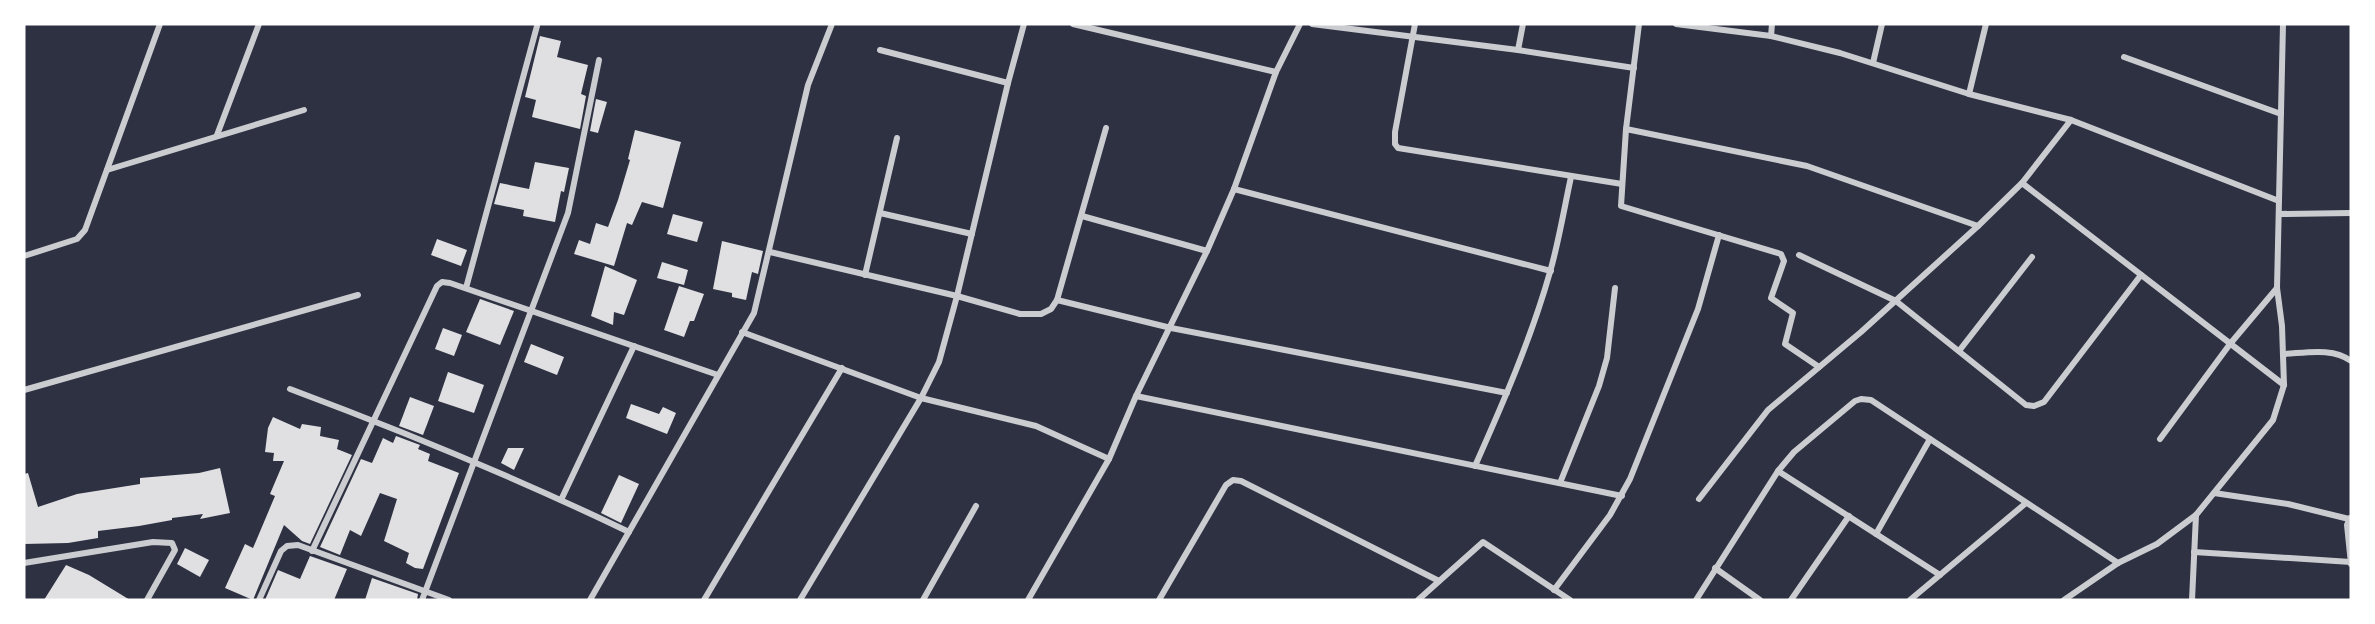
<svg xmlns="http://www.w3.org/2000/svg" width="2375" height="624" viewBox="0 0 2375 624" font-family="'Fira Sans Condensed',sans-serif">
<rect width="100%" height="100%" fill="#2d3142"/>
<g fill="#e0e0e3">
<path d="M540 36 561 41 557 57 588 65 581 94 586 96 580 129 532 117 536 100 525 97Z"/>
<path d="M596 99 607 102 598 133 590 131Z"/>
<path d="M635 130 681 142 663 208 642 202 632 225 627 223 614 266 574 254 579 240 590 244 596 223 608 227 618 200 630 160 628 159Z"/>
<path d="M535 162 569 168 564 192 561 191 555 222 523 216 524 210 494 204 500 183 529 189Z"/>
<path d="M673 214 703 222 697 242 667 234Z"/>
<path d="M437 239 467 250 461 266 431 255Z"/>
<path d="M722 241 763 251 758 274 752 272 746 300 732 297V293L713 289Z"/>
<path d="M662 262 688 270 684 285 657 278Z"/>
<path d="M605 266 637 280 624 315 614 312 613 325 591 316Z"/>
<path d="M679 286 704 294 694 321H690L684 337 664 330Z"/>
<path d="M480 299 514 311 500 345 466 332Z"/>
<path d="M443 328 462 335 454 356 435 349Z"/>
<path d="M531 344 564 357 557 375 524 362Z"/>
<path d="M448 372 484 385 474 413 438 401Z"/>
<path d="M410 397 434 406 423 435 399 426Z"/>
<path d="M631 404 659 414 663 407 676 413 667 434 626 418Z"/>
<path d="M273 417 300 429 302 424 321 427 320 436 339 440 337 449 352 455 310 544 302 541 284 525 253 600 225 588 245 544 253 548 275 496 270 494 284 461H273L274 453 265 452 268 428Z"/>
<path d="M396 436 420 445 418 449 430 454 428 461 459 473 423 569 415 568 406 563 409 553 384 541 397 499 380 493 361 536 350 530 340 555 320 547 361 459 372 463 383 438 393 443Z"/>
<path d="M508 448H524L514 470 501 463Z"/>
<path d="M220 468 230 513 200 519 203 514 172 518V520L139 526 98 531V538L68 543 24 544V474L28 473 38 507 77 494 140 484V478L199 473Z"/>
<path d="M619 475 639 484 621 523 601 513Z"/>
<path d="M185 548 209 560 200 577 177 564Z"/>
<path d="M310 556 347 569 334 600H265L278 570 300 579Z"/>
<path d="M66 565 89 575 130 600H44Z"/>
<path d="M372 578 418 594 417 600H365Z"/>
</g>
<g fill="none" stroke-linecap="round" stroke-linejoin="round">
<g stroke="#caccd0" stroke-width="6">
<path d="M1073 24 1276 72"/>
<path d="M1312 24 1518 50 1634 68"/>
<path d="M1415 24 1395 132V144L1398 148 1622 184"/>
<path d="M1639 24 1626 129 1621 206 1781 254 1784 261 1771 298 1793 313 1785 344 1819 367"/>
<path d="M1676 24 1771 36 1840 53 1969 94 2071 120 2279 201"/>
<path d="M1771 36 1772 24"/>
<path d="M880 50 1008 83"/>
<path d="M1518 50 1523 24"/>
<path d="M2124 57 2281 114"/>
<path d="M1873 63 1882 24"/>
<path d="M1969 94 1986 24"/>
<path d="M1626 129 1807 166 1978 226"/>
<path d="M217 135 259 24"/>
<path d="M107 170 304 110"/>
<path d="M2022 183 2284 385"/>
<path d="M1234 189 1551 271"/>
<path d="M880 213 972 234"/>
<path d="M2279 214 2351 213"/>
<path d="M1082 216 1207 251"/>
<path d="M770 252 957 296 1020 314H1041L1051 309 1057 300 1106 128"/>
<path d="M1799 255 1896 301 2026 405 2034 406 2044 402 2141 275"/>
<path d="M24 256 77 239 85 230 160 24"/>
<path d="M865 275 897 138"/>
<path d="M466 288 537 26"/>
<path d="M1057 300 1171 328 1507 393"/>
<path d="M742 332 921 398 1036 426 1109 459"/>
<path d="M1959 351 2032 257"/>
<path d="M2283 354C2305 353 2333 347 2351 361"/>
<path d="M290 389C405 432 519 479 629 532"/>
<path d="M24 390 358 295"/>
<path d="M1136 396 1622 496"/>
<path d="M2160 439 2230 344 2277 288"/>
<path d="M1475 466C1503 403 1531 339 1550 272 1559 241 1564 209 1571 177"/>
<path d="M1778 471 1940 575"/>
<path d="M1560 483 1599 386 1607 358 1615 288"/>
<path d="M2214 493 2288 504 2349 519"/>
<path d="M1699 499 1768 410 1861 332 1978 226 2022 183 2071 120"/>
<path d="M561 500 634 346"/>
<path d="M2350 518 2347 525 2351 564"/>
<path d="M1876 534 1930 439"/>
<path d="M312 551 437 286 442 282 450 283 718 375"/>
<path d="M2194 552 2351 562"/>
<path d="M24 563 153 542 172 543 175 550 147 600"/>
<path d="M1715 568 1760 600"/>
<path d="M1554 590 1610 515 1630 479 1698 309 1719 235"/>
<path d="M259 600 281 551 287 546 298 545 449 600"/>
<path d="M422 600 568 213 599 60"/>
<path d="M590 600 754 313 808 85 832 24"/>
<path d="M704 600 842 368"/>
<path d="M800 600 921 398 939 362 957 296 1008 83 1024 24"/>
<path d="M923 600 976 506"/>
<path d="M1028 600 1109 459 1136 396 1207 251 1234 189 1276 72 1300 24"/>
<path d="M1159 600 1226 485 1233 480 1241 481 1439 581"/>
<path d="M1418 600 1483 542 1570 600"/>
<path d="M1696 600 1778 471 1794 452 1855 401 1861 399 1871 400 2118 563"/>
<path d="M1791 600 1849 516"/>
<path d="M1910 600 2026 503"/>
<path d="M2064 600 2118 563 2157 544 2196 515 2273 420 2284 385 2282 326 2277 288 2283 24"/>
<path d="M2192 600 2196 515"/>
</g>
</g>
<rect width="2375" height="624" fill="none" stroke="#ffffff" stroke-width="51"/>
</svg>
